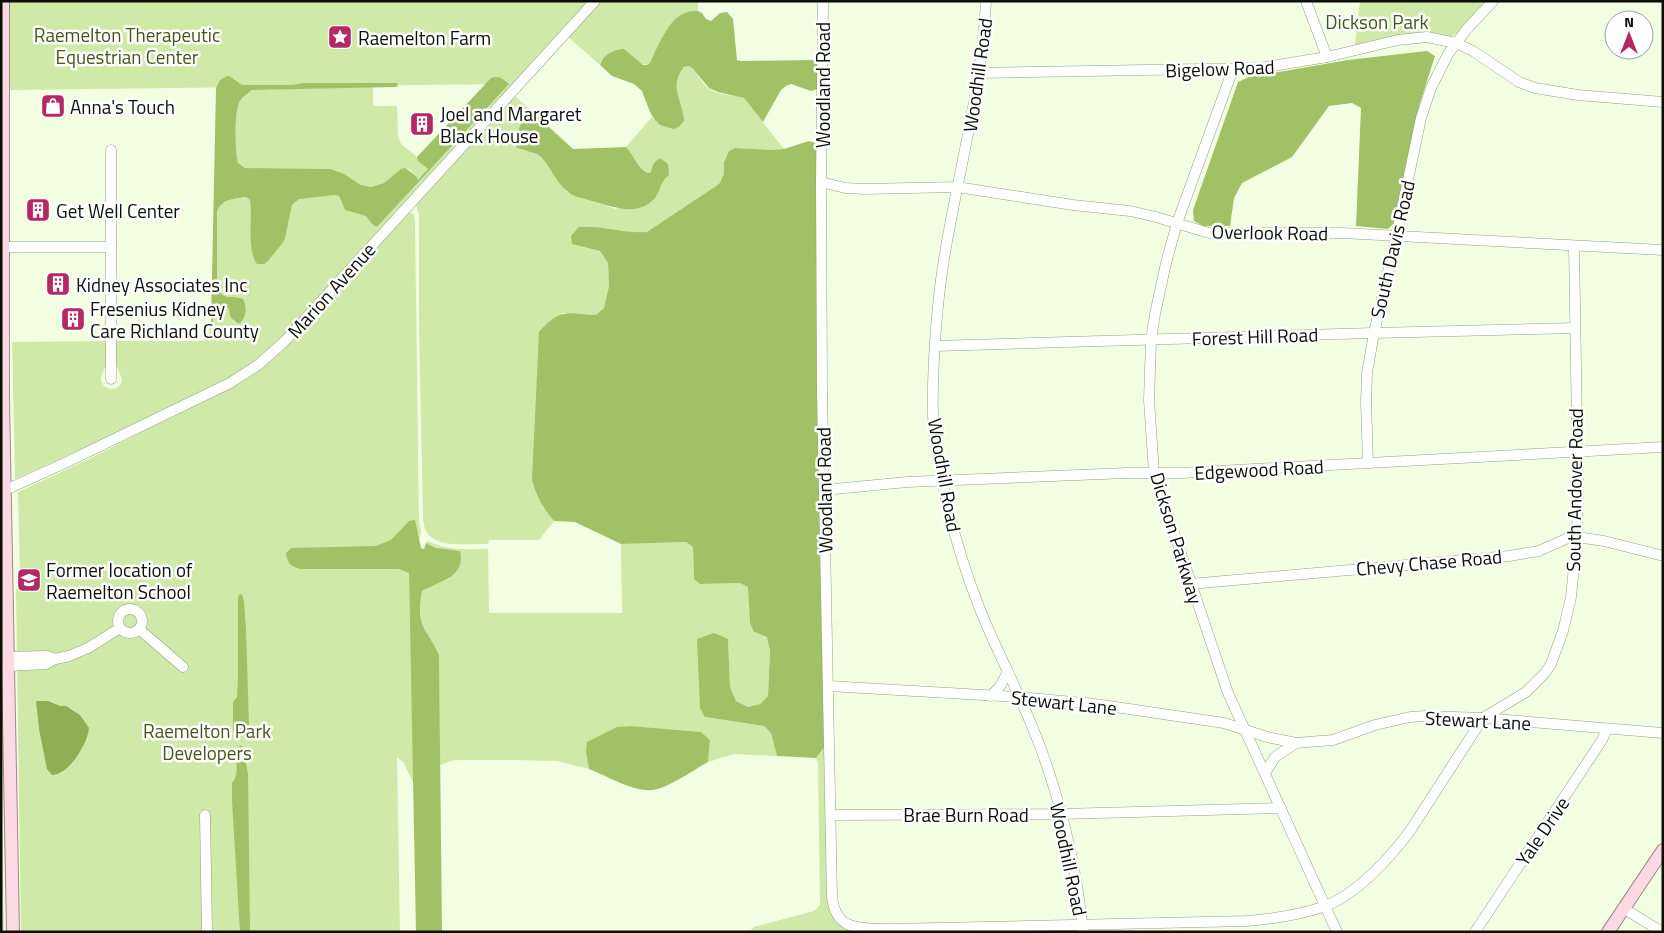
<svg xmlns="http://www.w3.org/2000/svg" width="1664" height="933" viewBox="0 0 1664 933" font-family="'Titillium Web',sans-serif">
<rect width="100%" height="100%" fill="#f3ffe3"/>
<g fill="#cfe9a9">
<path d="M9 1H590L286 336 246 370 110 436 15 479 12 342 107 341C107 349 107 356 106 363 105 373 97 376 104 386 108 388 111 390 116 388 129 382 116 371 116 362 115 356 115 348 115 341H203L209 336 210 322H212L215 306 218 304 222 308 228 307 234 322 240 323 234 297C225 298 221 296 217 288V211C224 199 234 199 246 197L250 200 268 261 285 239 292 205 299 198 335 195 339 196 345 210 366 216 377 227 508 84 9 90Z"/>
<path d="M599 1H698V11L685 13 665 33 650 63C644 67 640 63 635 59L601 62 600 65 567 36Z"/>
<path d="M1360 1H1487L1478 9 1458 33 1449 37 1413 34 1355 45Z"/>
<path d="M689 66C697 72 701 82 708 88 718 96 733 94 744 98L784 149 772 150 735 148 729 151 724 161V174L719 184 647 233C624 234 602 225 579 227L572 244 600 251 608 263 609 286 604 308 596 315 562 313 532 480C536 496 543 508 554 521L539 540H489L488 544C465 543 425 552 423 519L419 324V217L416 203 514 95 537 116H530L519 130 516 146 517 148 537 154 541 157 567 192 616 209 659 187 662 181 669 175 652 168 650 173C640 172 634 155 626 147L652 117 660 125 683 113C679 101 668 70 689 66Z"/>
<path d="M373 87V106H397L398 136 401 144 417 157C419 163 425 164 428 169L418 180 416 176 409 169H401L384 183 371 187 361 185 344 174 331 169 245 168 238 163C235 152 234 111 240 101 243 96 248 93 252 90Z"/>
<path d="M406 212 414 214 415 222 419 521 421 532 419 541 414 520 399 569 409 573 414 785 404 763 397 757 400 932H21L16 591 20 573 18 492 89 459 238 383Z"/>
<path d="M428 541C447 551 468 549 488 549L489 613H622L621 544 686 542 693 547 694 579 700 584 740 583 749 587 750 623 754 632 767 637 770 651 768 696 760 704 748 707 736 701 730 687 728 639 705 717 764 726 771 733 777 756 734 754 708 762 710 740 701 732 631 726 617 727 586 752 589 769 557 761 513 760H454L440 765 439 655C435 645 430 639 425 630 418 618 421 605 422 591L433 585 449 579 444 550 436 548 426 543Z"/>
<path d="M825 746 833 916 888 932H749L754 927 814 911 820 905 818 763 816 758Z"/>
<path d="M1 782 4 932H1Z"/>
</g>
<g fill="#a0c166">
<path d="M698 11 702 13 706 19 711 21 720 13 727 12 733 19 737 60 740 61 815 60 818 63V89L811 91 791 84 786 86 781 90 763 122 744 98 718 92 709 88 693 69 689 66 684 67C668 87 683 100 684 121L679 127 674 129 660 125 655 120 650 112 642 91 634 84 612 76 600 65C603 55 614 49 624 49L643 65H647L650 63C657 48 669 18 685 13 689 11 694 11 698 11Z"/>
<path d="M1427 51 1435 56 1419 106 1394 223 1388 229 1356 226 1361 108 1352 103 1329 106 1292 157 1242 183 1234 198 1230 226H1203L1194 221 1193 210 1238 82 1249 77 1348 60Z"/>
<path d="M227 76H229L242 85H292L304 83H397L398 86 395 87 252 90C248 93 243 96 240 101 234 110 235 152 238 163L245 168 331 169 344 174 361 185 371 187 384 183 401 169 405 168 416 176 418 180 428 169 418 161 417 157 491 78C499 75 503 79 509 84L377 227 372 224 366 216 345 210 339 196 335 195 299 199 292 205 285 239 281 245 268 261 264 264H257C246 248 253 219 250 200L246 197C233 199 223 199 217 211V288C225 302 230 294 243 299 247 307 247 316 240 323H237L231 318 228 307 222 308 219 304H216L214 308 213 321 211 323 216 88 220 80Z"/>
<path d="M530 116H537L573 149 626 147C634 155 640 173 650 173L654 163 660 158 668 164 669 175C658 184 661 193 653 200 636 217 611 206 592 201 583 198 573 197 567 191 556 182 551 168 541 157L537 154 517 148 516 146C519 134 517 121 530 116Z"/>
<path d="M809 141 815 143 817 147 825 746 816 758 777 756 771 733 764 726 705 717 700 708 697 639 714 633 728 639 730 687 736 701 748 707 760 704 768 696 770 651 767 637 754 632 750 623 748 587 740 583 700 584 694 579 693 547 686 542 621 544 575 522 554 521C543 508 536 496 532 480L539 332C560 308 566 313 596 315L604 308 609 286 608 263 600 251 572 244 571 236 579 227C602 225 624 234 647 232L719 184 724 174V162L729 151 735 148 772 150 784 149Z"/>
<path d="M415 520 421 548 424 549 426 543 436 548 460 551C466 578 439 581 422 591 420 605 418 618 425 630 430 639 435 645 439 655L442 932H416L409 573 399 569H300C291 566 287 564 286 553L291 548 376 546 391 540 409 521Z"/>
<path d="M242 594 244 602 246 629 249 725 242 732 235 733 233 731V702L237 697 238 678V598L239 595Z"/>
<path d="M631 726 701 732 710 740 708 762C695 769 667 789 652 790 633 792 607 776 589 769L586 752 587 742 617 727Z"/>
<path d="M240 745 243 747 248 774 250 932H240L232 801V783C241 774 233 756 240 745Z"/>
</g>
<path fill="#8eaf54" d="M36 701H48L60 706H66L80 715 89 728C88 743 69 775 52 775L47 769 39 729Z"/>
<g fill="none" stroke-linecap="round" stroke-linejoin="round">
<defs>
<g id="minor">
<path d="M823 1 821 182 822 390 832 897C836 933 863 928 892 929L1247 921C1273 919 1298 915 1323 907 1356 895 1389 859 1410 831L1483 718 1526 692 1545 673 1551 664 1563 631 1571 597 1577 537 1578 487 1574 246"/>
<path d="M986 1C982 87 959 169 945 253 939 288 936 323 934 358 933 387 931 416 936 445 944 501 960 559 981 612 1000 658 1024 702 1041 749 1062 807 1077 870 1083 932"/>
<path d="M1306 1 1327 57"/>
<path d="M1233 69 1177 223 1166 263 1155 314 1151 340 1149 400 1154 473 1228 693 1337 932"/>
<path d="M980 73 1260 68 1327 57 1398 40 1427 37 1456 43 1473 51 1519 82 1535 88 1578 95 1663 102"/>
<path d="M821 182 845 188 864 189 957 187 1073 205 1130 211 1156 217 1209 233H1342L1663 250"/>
<path d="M3 247H111"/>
<path d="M935 346 1374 333 1575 328"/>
<path d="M111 379V150"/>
<path d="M1368 463 1366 402 1367 373 1374 333 1396 237 1421 118 1431 88 1448 54 1467 29 1493 1"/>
<path d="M824 490 907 482 1127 473H1181L1663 447"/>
<path d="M1 492 67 462 230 383 258 365 285 341 595 1"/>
<path d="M1190 584 1509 556 1539 551 1568 538 1577 537 1604 541 1663 556"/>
<circle cx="130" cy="621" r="12"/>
<path d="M139 629 183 667"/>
<path d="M8 657 47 656 55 659"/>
<path d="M8 666 46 664 55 659 69 656 88 648 120 628"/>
<path d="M828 686 1019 697 1095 704 1224 723 1267 737 1296 743"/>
<path d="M991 696 1000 686 1008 672"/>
<path d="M1265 773 1275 757 1296 743 1333 740 1375 725 1410 717 1426 716 1483 718 1663 733"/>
<path d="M205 815 207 932"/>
<path d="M831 815 1061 814 1281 808"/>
<path d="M1623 908 1662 932"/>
<path d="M1475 932 1602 740 1607 729"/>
</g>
<g id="major">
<path d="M3 1V399L13 932"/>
<path d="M1608 932 1663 850"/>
</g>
</defs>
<use href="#minor" stroke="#94a181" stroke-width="11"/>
<use href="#major" stroke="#a68389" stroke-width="14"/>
<use href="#minor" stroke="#fff" stroke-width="10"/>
<use href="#major" stroke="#fbdae3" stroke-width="12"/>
</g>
<defs>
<symbol id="sight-square" viewBox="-11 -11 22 22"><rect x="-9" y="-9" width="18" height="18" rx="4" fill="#b42964" stroke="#fff"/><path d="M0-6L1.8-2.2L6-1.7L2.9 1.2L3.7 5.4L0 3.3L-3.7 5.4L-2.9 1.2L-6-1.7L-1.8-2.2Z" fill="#fff"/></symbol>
<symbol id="shop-square" viewBox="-11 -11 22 22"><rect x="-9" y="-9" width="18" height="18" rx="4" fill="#b42964" stroke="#fff"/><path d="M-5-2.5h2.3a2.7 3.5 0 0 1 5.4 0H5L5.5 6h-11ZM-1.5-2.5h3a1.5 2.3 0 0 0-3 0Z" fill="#fff"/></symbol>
<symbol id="building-square" viewBox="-11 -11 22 22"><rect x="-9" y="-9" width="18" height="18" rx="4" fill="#b42964" stroke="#fff"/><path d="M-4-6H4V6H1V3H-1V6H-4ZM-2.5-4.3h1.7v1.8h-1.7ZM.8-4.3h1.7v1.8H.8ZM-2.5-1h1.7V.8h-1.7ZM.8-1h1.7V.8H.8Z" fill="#fff"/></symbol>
<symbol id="school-square" viewBox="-11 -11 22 22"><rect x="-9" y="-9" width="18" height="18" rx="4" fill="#b42964" stroke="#fff"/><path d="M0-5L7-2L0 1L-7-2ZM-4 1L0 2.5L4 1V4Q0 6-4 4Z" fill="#fff"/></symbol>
</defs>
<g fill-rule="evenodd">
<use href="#sight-square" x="326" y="23" width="28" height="28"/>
<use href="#shop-square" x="39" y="92" width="28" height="28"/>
<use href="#building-square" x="408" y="110" width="28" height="28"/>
<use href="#building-square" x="24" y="196" width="28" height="28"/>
<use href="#building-square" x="44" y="270" width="28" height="28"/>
<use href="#building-square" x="59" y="305" width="28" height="28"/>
<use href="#school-square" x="15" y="566" width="28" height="28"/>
</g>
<g text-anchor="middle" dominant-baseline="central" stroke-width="5" stroke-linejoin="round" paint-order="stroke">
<g font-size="19" fill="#435818" stroke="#fff">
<text x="1377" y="21">Dickson Park</text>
<text x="127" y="34">Raemelton Therapeutic<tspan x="127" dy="22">Equestrian Center</tspan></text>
<text x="207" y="730">Raemelton Park<tspan x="207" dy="22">Developers</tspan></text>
</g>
<g font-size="19" fill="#0b0f05" stroke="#fff" text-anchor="start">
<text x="358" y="37">Raemelton Farm</text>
<text x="70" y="106">Anna's Touch</text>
<text x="440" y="113">Joel and Margaret<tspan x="440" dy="22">Black House</tspan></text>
<text x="56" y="210">Get Well Center</text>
<text x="76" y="284">Kidney Associates Inc</text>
<text x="90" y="308">Fresenius Kidney<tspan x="90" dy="22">Care Richland County</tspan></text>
<text x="46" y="569">Former location of<tspan x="46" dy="22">Raemelton School</tspan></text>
</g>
<g font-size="19" fill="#0b0f05" stroke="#fff">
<text transform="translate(1220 68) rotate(-2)">Bigelow Road</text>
<text transform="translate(977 75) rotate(-82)">Woodhill Road</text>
<text transform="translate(822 85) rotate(-90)">Woodland Road</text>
<text transform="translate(1270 232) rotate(1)">Overlook Road</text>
<text transform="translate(1392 249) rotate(-77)">South Davis Road</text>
<text transform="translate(331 290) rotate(-48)">Marion Avenue</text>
<text transform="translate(1255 336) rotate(-2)">Forest Hill Road</text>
<text transform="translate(1259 469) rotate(-3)">Edgewood Road</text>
<text transform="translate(945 475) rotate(80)">Woodhill Road</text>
<text transform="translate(824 490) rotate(-91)">Woodland Road</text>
<text transform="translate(1574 490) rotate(-89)">South Andover Road</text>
<text transform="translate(1177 538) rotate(73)">Dickson Parkway</text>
<text transform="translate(1429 562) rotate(-5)">Chevy Chase Road</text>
<text transform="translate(1064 702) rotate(6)">Stewart Lane</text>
<text transform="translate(1478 720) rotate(3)">Stewart Lane</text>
<text x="966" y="814">Brae Burn Road</text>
<text transform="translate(1542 831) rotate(-56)">Yale Drive</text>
<text transform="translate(1069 859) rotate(78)">Woodhill Road</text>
</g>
</g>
<rect width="1664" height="933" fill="none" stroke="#0b0f05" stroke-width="5"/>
<g transform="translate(1629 35)"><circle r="24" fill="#ffffff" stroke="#9d9f9b"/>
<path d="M0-4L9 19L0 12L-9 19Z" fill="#b42964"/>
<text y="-8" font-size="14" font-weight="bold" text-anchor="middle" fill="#0b0f05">N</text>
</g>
</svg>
